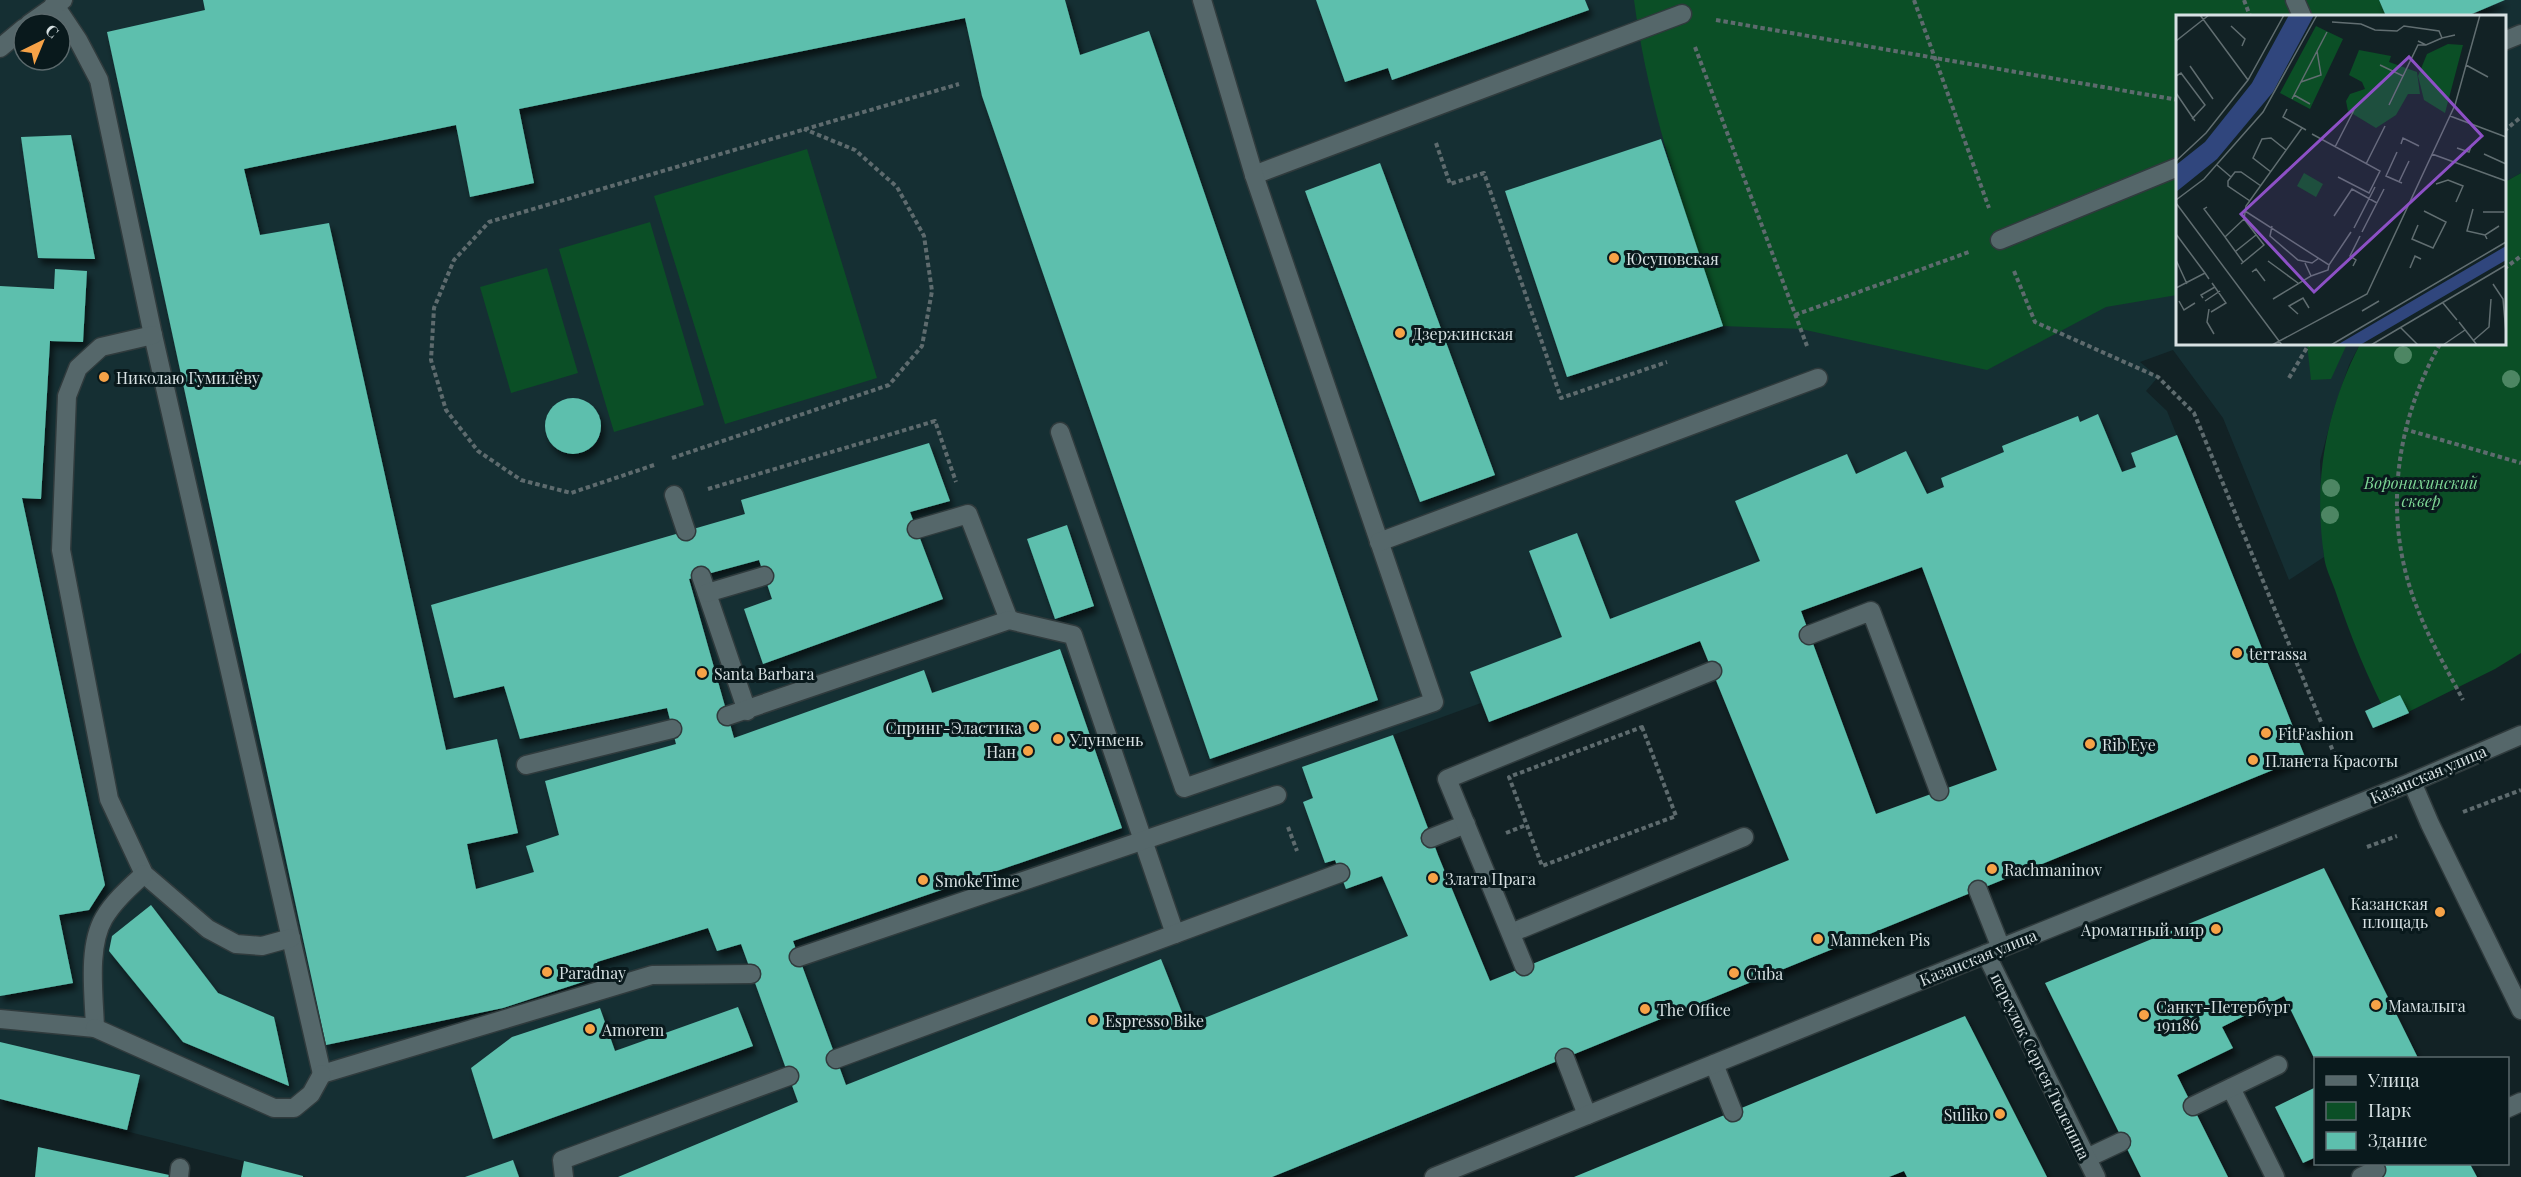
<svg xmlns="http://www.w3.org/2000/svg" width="2521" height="1177" viewBox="0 0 2521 1177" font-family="'Playfair Display',serif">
<defs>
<filter id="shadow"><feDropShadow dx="3.5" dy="6" stdDeviation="3" flood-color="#0009"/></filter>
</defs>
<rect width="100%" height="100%" fill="#122225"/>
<path fill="#152f33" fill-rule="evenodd" d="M0 0H2521V173L2505 182 2504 16H2178V344H2360L2349 365 2334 409 2320 461 2324 557 2289 580 2223 418 2173 350 2140 362 2158 377 2146 391 2167 411 2305 757 2083 847 1944 487 1927 494 1906 451 1856 474 1847 455 1735 501 1760 561 1682 591 1700 641 1489 722 1481 703 1393 735 1438 855 1382 876 1476 1098 1282 1177H306L0 1099ZM24 24H60V60H24Z"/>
<g fill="#0b4f26">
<path d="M1634 0H2379L2386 16H2178L2177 295 2106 307 1987 370 1801 329 1723 326C1687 217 1649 114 1634 0Z"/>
<path d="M807 149 877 378 725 424 654 196Z"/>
<path d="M2521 173V653L2495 669 2390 721C2368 679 2350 635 2335 590 2331 579 2325 567 2324 556 2313 480 2326 411 2360 344H2504L2505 182Z"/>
<path d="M650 222 704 405 614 432 559 249Z"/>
<path d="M547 268 578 373 511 393 480 287Z"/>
<path d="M2307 344H2347L2331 379 2311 380Z"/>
</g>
<g fill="#5dbfad" fill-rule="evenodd" filter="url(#shadow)">
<path d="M203 0H1065L1080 55 1149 31 1378 700 1210 759 982 96 965 18 519 109 534 183 470 197 456 125 244 169 260 235 329 223 446 750 497 739 518 833 467 844 476 889 534 872 526 846 559 835 545 781 676 744 667 708 520 739 504 686 454 698 431 605 745 514 741 500 929 443 950 501 910 512 943 599 763 664 744 609 772 599 759 560 689 579 734 738 924 670 932 693 1060 649 1122 828 793 941 846 1085 1161 959 1187 1025 1408 936 1382 876 1346 889 1335 860 1325 863 1303 802 1313 798 1302 767 1393 735 1438 855 1490 981 1789 860 1700 641 1489 722 1470 672 1562 637 1529 551 1577 533 1610 619 1760 561 1735 501 1847 454 1856 474 1906 451 1927 494 1944 487 1941 478 2004 452 2002 446 2078 416 2080 422 2098 414 2122 472 2136 467 2131 453 2177 435 2305 757 1272 1177H618L798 1102 741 944 717 951 708 928 597 962 601 976 503 1008 326 1045 107 32 205 10ZM1922 567 1997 770 1876 814 1801 611Z"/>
<path d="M1316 0H1585L1589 10 1392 80 1388 68 1345 82Z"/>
<path d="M2379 0H2505L2467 16H2386Z"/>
<path d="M71 135 95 259 38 258 21 137Z"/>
<path d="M1661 139 1723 326 1567 377 1505 191Z"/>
<path d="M1380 163 1495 475 1420 502 1305 191Z"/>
<path d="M55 269 87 271 83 342 50 341 41 499 22 498 105 885 89 910 59 915 73 983 0 996V286L54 289Z"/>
<circle cx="573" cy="426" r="28"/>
<path d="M1067 525 1094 606 1055 619 1027 539Z"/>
<path d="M2400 695 2409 713 2373 728 2365 711Z"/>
<path d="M2324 868 2418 1058H2314L2284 996 2222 1027 2233 1048 2177 1075 2228 1177H2141L2045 983Z"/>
<path d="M151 905 218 993 274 1017 289 1086 183 1042 109 951 112 936Z"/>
<path d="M738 1007 753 1046 493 1139 471 1068 512 1037 600 1008 615 1051Z"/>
<path d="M1965 1016 2047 1177H1907L1904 1171 1889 1177H1574Z"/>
<path d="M0 1042 140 1075 127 1130 0 1099Z"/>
<path d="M2316 1087V1157L2303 1163 2275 1107Z"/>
<path d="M38 1147 174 1176V1177H35Z"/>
<path d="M513 1160 519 1177H465Z"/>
<path d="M244 1161 303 1176V1177H241Z"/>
<path d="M2373 1164H2470L2477 1177H2380Z"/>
</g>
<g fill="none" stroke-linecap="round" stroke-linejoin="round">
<defs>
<g id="service">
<path d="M2295 0 2302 16"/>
<path d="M54 4 78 40 99 80 153 335 322 1074 652 975 751 974"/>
<path d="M29 24 63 0"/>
<path d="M2504 41 2521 34"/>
<path d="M0 48 24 28"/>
<path d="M1254 175 1682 14"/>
<path d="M2000 240 2178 167"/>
<path d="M153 335 101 347 78 368 67 396 61 550 109 799 144 874 208 929 236 944 262 946 291 938"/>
<path d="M1060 432 1184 788 1434 702 1254 175 1202 0"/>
<path d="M674 495 686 531"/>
<path d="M917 529 968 514 1009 620"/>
<path d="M1379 542 1818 378"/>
<path d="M701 576 747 711"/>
<path d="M707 593 764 576"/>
<path d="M1809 635 1871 611 1939 791"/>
<path d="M727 716 1009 620 1073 635 1175 934"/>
<path d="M526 765 672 729"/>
<path d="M1431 838 1466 824"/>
<path d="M1978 890 2001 948"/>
<path d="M1511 933 1744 837"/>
<path d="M799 957 1277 795"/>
<path d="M1524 966 1447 779 1712 671"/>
<path d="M0 1019 95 1028C94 995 87 947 104 918 114 901 130 887 144 874"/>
<path d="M95 1028 274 1108H294L311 1094 322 1074"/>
<path d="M1565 1058 1587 1115"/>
<path d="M836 1059 1340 873"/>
<path d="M1714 1064 1733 1112"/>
<path d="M2231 1088 2275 1177"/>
<path d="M2193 1106 2278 1065"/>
<path d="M2508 1108 2521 1102"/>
<path d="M2087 1158 2121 1142"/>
<path d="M179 1177 180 1168"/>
<path d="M564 1177 562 1160 789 1076"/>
<path d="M2361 1177 2376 1170"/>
</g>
<g id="minor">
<path d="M2412 782 2430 824 2521 1010"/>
<path d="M1986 954 2096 1177"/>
</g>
<path id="tertiary" d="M1434 1177 2412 782 2521 735"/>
</defs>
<use href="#service" stroke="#303b3d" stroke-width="21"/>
<use href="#minor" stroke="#303b3d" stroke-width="21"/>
<use href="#tertiary" stroke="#303b3d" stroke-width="21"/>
<g stroke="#5e6b6e" stroke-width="4" stroke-dasharray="4.5 3" stroke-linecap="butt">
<path d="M1914 0 1989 208"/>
<path d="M2244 0 2250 16"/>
<path d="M1716 20 2178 100"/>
<path d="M1695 47 1807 346"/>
<path d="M2504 131 2521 117"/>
<path d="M1436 143 1450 184 1484 173 1561 398 1667 362"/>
<path d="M2504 269 2521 256"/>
<path d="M2014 271 2035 322 2158 377 2194 413 2335 756"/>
<path d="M1795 315 1969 252"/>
<path d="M2440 344C2394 425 2382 522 2418 610 2430 641 2448 671 2463 700"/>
<path d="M2289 378 2309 344"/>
<path d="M2404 429 2521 463"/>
<path d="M672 458 889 385 922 346 932 291 924 236 897 187 855 150 804 129"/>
<path d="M654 465 571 493 521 480 478 451 446 410 431 360 434 308 454 260 489 222 959 84"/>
<path d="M708 489 935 421 956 482"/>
<path d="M1642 727 1676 816 1542 866 1509 777Z"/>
<path d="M2463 812 2521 790"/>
<path d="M1288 827 1297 851"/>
<path d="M1506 833 1526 825"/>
<path d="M2367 847 2397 836"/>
</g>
<use href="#service" stroke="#55676a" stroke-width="18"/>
<use href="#minor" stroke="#55676a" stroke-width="18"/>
<use href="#tertiary" stroke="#55676a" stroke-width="18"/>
</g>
<g fill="#4d8663">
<circle cx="2403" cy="355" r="9"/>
<circle cx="2511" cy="379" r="9"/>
<circle cx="2331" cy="488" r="9"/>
<circle cx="2330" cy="515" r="9"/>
</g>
<g fill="#f6a247" stroke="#09191c" stroke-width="2">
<circle cx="1614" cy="258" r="6"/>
<circle cx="1400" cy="333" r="6"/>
<circle cx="104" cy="377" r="6"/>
<circle cx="2237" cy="653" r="6"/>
<circle cx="702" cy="673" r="6"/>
<circle cx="1034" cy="727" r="6"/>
<circle cx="2266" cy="733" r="6"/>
<circle cx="1058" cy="739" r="6"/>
<circle cx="2090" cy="744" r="6"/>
<circle cx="1028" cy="751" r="6"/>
<circle cx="2253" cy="760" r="6"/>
<circle cx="1992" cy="869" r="6"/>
<circle cx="1433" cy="878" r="6"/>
<circle cx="923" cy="880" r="6"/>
<circle cx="2440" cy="912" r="6"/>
<circle cx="2216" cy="929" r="6"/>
<circle cx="1818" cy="939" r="6"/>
<circle cx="547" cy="972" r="6"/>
<circle cx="1734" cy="973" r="6"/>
<circle cx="2376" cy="1005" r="6"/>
<circle cx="1645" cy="1009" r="6"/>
<circle cx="2144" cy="1015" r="6"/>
<circle cx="1093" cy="1020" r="6"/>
<circle cx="590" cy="1029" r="6"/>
<circle cx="2000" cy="1114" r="6"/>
</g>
<g text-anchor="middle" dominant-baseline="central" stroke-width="6" stroke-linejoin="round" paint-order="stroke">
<g font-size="16" fill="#d7e1e3" stroke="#09191c" text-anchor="start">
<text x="1626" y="258">Юсуповская</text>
<text x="1412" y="333">Дзержинская</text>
<text x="116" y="377">Николаю Гумилёву</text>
<text x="2249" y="653">terrassa</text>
<text x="714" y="673">Santa Barbara</text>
<text x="1022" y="727" text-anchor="end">Спринг-Эластика</text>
<text x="2278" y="733">FitFashion</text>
<text x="1070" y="739">Улунмень</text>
<text x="2102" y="744">Rib Eye</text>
<text x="1016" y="751" text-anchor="end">Нан</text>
<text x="2265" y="760">Планета Красоты</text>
<text x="2004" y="869">Rachmaninov</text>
<text x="1445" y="878">Злата Прага</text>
<text x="935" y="880">SmokeTime</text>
<text x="2428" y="903" text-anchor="end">Казанская<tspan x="2428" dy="18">площадь</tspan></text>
<text x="2204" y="929" text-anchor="end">Ароматный мир</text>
<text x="1830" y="939">Manneken Pis</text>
<text x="559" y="972">Paradnay</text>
<text x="1746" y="973">Cuba</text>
<text x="2388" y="1005">Мамалыга</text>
<text x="2156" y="1006">Санкт-Петербург<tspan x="2156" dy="18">191186</tspan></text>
<text x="1657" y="1009">The Office</text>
<text x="1105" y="1020">Espresso Bike</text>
<text x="602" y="1029">Amorem</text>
<text x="1988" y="1114" text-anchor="end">Suliko</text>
</g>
<g font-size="16" font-style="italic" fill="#7ed796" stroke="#09191c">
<text x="2421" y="482">Воронихинский<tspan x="2421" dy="18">сквер</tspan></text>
</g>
<g font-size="16" fill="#d7e1e3" stroke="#09191c">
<text transform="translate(2428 774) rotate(-23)">Казанская улица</text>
<text transform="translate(1978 957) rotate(-22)">Казанская улица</text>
<text transform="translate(2041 1066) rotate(64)">переулок Сергея Тюленина</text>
</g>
</g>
<g transform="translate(2176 15)">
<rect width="330" height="330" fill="#122225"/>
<path d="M140 11 167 24 134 94 104 78ZM272 29 287 30 269 98 248 85 242 61 251 39ZM183 35 215 41 213 47 241 57 244 79H232L220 100 200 113 172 96 170 86 174 79 189 74 186 67 173 60ZM128 158 147 169 140 182 121 171Z" fill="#0b4f26"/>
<path d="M113 0H138L97 77 41 144 0 177V150L29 127 76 68ZM330 231V245L184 330H161Z" fill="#30467d"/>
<path fill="none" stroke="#616e71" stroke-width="1.5" d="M24 0 72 65M156 7 185 9 199 15 221 16 228 11 263 16 266 23 279 20M55 11 69 24 66 31M0 26 33 0M242 26 250 30 266 23M204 50 227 61 242 30H250M290 50 312 62M14 51 37 84M0 61 5 58 29 90 16 104M125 67 145 60 141 36M0 78 19 106M118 80 134 89M116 84 151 17M213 90 227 61M111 94 107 102 130 115M274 101 330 122M136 119 204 156 193 178 162 162M225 129 227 123 243 131M159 132 178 95M281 133 293 137 296 129M221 137 210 161 226 168M256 139 330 166M308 139 330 149M0 146 30 118 72 65 108 0M190 149 209 111M41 150 55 162M95 157 77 143 86 124 95 123 110 135M223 167 233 146M260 169 272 165 287 171 280 187M0 185 28 164 87 97 141 0M74 186 52 171V166L59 157H65L85 171M0 188 106 330M31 192 28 194 49 222 68 204 70 191 126 113M297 194 291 216 309 220M69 196 153 250 175 217M307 197H328M158 201 176 174 201 188M242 210 236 224 257 233 270 207 248 196M96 211 94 221 122 245 136 248 143 243M178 213 199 172M186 217 208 174M0 219 29 258M49 222 67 247M311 224 309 220 323 211M60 236 80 220M0 245 11 269M92 246 122 268M65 249 88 230 68 204M177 251 180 245 174 241 184 221M234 253 239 241 245 244M76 257 80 254 89 266M135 261 152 255 153 250M317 269 327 284 330 318M0 273 29 258 33 264M27 283 25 280 39 272M97 284 135 261 129 248M3 286 8 295 19 288M29 286 44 276M267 288 281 305M33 294 31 307 38 319M186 296 203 286M35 297 50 288 36 268M122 299 113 291 127 283 133 293M283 307 301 330M225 313 242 330M298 325 313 312 315 284M96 330 191 279 279 90 304 0M155 330 330 227M195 330 330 250M267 330 289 315"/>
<path fill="#8d50c6" fill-opacity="0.15" stroke="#8d50c6" stroke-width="3" d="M233 42 306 121 138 277 65 199Z"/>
<rect width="330" height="330" fill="none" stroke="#d7e1e3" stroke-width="3"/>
</g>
<rect x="2314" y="1057" width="195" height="108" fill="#09191c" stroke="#5b696c" stroke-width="1.5"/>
<rect x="2326" y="1076" width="30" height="9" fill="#55676a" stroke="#5b696c" stroke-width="1.5"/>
<text x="2368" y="1087" font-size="18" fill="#d7e1e3">Улица</text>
<rect x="2326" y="1102" width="30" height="18" fill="#0b4f26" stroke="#5b696c" stroke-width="1.5"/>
<text x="2368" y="1117" font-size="18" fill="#d7e1e3">Парк</text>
<rect x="2326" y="1132" width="30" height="18" fill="#5dbfad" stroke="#5b696c" stroke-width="1.5"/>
<text x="2368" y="1147" font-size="18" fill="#d7e1e3">Здание</text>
<g transform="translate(42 42) rotate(43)"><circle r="28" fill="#09191c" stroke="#5b696c" stroke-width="1.5"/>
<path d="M0-4.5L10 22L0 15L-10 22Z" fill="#f6a247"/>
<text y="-9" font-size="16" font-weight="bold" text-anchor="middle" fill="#d7e1e3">С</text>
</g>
</svg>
